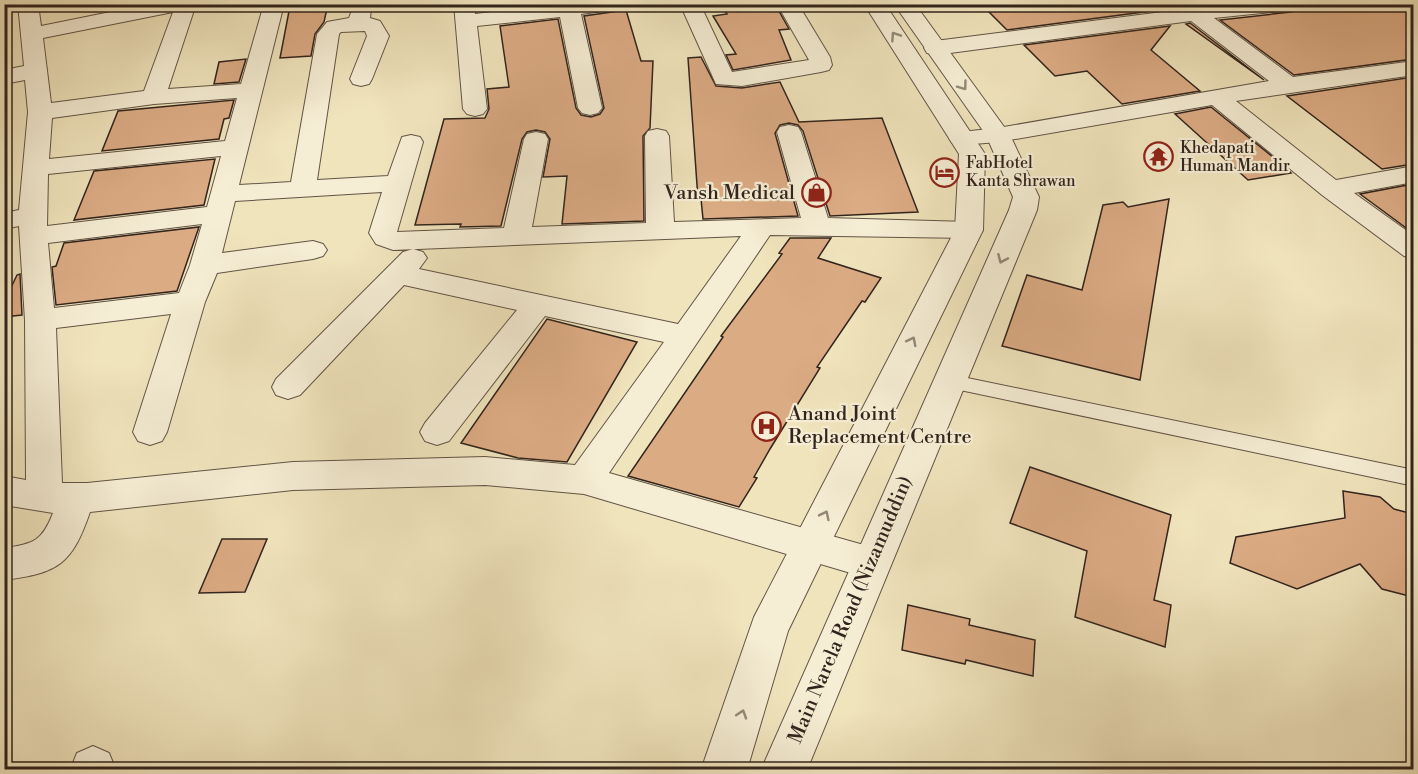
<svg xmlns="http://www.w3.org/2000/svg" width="1418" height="774" viewBox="0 0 1418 774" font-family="'Libre Bodoni',serif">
<rect width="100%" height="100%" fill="#f0e4bd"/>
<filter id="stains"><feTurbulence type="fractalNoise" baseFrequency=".00333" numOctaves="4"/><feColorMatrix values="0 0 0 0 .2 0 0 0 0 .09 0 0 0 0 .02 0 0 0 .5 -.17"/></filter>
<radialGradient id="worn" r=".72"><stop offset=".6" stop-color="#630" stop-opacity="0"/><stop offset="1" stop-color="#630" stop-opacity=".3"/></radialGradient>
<g fill="#dbab84" stroke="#32241d" stroke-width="1.5">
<path d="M328 4 324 22 315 34 311 56 280 58 290 6Z"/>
<path d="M721 4H775L789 29 779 30 791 60 733 70 726 55 736 54 713 16 727 14Z"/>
<path d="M981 4H1174V8L1007 30Z"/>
<path d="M1303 4H1413V59L1294 75 1220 20 1291 12 1299 10Z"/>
<path d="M626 10 641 61H653L650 128 643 136 644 221 562 224 567 176 543 177 550 139 545 132 536 130 527 132 522 139 501 226 460 227 461 224 415 225 444 119 485 118 489 109 487 89 509 87 500 26 558 19 576 108 581 115 591 117 600 114 604 108 584 16Z"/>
<path d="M1190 23 1264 80 1186 24Z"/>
<path d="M1170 26 1151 50 1200 91 1122 104 1087 71 1055 76 1024 45Z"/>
<path d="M701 57 716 86 742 88 780 82 799 122 882 118 918 212 830 216 803 131 798 125 789 123 780 125 775 133 798 216 703 219 701 199H698L688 58Z"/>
<path d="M246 59 239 82 214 84 219 62Z"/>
<path d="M1413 77V164L1382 169 1287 96Z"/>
<path d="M234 100 229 118 224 119 219 139 102 151 118 111Z"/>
<path d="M1211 107 1284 166 1291 173 1248 180 1175 114Z"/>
<path d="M215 159 204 205 74 220 94 171Z"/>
<path d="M1413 184V233L1360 194Z"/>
<path d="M1169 199 1140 380 1002 346 1027 275 1082 290 1103 205 1123 202 1128 207Z"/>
<path d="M199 227 177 291 56 305 52 267 56 266 64 243Z"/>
<path d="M790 238H831L818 258 881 278 865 302 862 301 817 367 820 368 770 449 754 477 757 478 739 507 628 476 723 337 721 336 782 254 779 253Z"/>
<path d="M20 274 22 315 4 317V302L17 275Z"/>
<path d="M547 319 637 342 567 462 518 458 461 443Z"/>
<path d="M1030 467 1171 515 1154 600 1171 605 1165 647 1075 617 1087 551 1010 523Z"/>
<path d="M1343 491 1380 497 1394 509 1413 514V597L1382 589 1360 564 1297 589 1230 563 1236 537 1345 518Z"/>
<path d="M222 539H267L245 592 199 593Z"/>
<path d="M908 605 970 619 969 625 1035 640 1033 676 966 660 965 664 902 650Z"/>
</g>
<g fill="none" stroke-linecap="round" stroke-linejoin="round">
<defs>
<path id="service" d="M948 374 1414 470V486L941 386 938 381 941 376Z"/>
<g id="minor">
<path d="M18 4H38L41 26 150 4H196L168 89 241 84 264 4H284L239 185 291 182 317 34 327 22 349 18 354 5H368L371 9 370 18 380 21 389 36 372 79 369 84 361 86 353 84 350 79 367 36 365 31 341 32 339 34 317 180 388 176 402 137 411 135 420 137 423 142 397 232 504 228 524 139 527 134 536 132 545 134 548 139 532 227 646 223 645 136 648 131 657 129 666 131 669 136 674 222 801 218 777 132 780 127 789 125 798 127 801 132 828 218 969 222 979 224 983 230 979 236 969 238 770 235 609 473 885 551 890 563 885 575 871 579 584 494 485 485 293 490 90 512C72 564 59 573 4 580V548C34 544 42 541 53 513L4 505V476L26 480 25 320 19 226 4 229V213L19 210 28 112 25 80 4 84V70L24 66ZM173 12 144 91 51 103 43 38ZM237 98 225 141 49 159 52 118 154 104ZM221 156 207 207 47 226 48 174ZM382 192 369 233 376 244 393 250 741 236 678 324 419 269 427 258 423 252 413 249 403 252 276 379 272 387 276 395 288 399 300 395 404 285 517 310 425 423 420 432 425 441 437 445 449 441 545 316 664 342 575 465 485 457 293 462 87 483H62L56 328 171 314 133 432 138 441 150 445 162 441 167 432 205 302 217 273 313 259 323 256 327 250 323 244 313 241 222 253 235 201ZM202 224 190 265 179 293 54 308 48 243Z"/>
<path d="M454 4H474L475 14 558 4H628L625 8 581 14 602 108 598 113 590 115 582 113 578 108 560 17 477 26 487 109 483 114 475 116 467 114 463 109Z"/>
<path d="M680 4H700L732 72 809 60 777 4H798L830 57 832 65 829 70 821 72 742 86 716 84Z"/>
<path d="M1177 4H1196L1199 7 1227 4H1301L1298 8 1291 10 1214 18 1293 77 1414 61V75L1236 101 1336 180 1414 166V182L1354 193 1414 236V259L1404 256 1322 195 1212 105 998 142 961 145 952 143 949 138 952 133 998 128 1269 81 1191 21 935 55 927 53 924 48 927 43 935 41 1178 10 1176 7Z"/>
<path d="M93 746 109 753 116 770H70L77 753Z"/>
</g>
<g id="tertiary">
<path d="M864 4H885L985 154 983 230 788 631 747 770H701L754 617 955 230 959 154Z"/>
<path d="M894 4H915L1010 135 1039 197 1037 210 807 770H761L1009 210 1013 197 986 135Z"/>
</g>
</defs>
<use href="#service" stroke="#625445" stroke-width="2"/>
<use href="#minor" stroke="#625445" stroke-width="2"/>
<use href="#tertiary" stroke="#625445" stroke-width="2"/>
<use href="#service" fill="#f5edd4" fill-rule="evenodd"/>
<use href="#minor" fill="#f5edd4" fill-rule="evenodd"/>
<use href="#tertiary" fill="#f5edd4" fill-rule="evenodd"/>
</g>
<defs><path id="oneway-chevron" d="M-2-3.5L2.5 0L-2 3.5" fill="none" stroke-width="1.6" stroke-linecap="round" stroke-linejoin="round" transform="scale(1.5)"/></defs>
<g stroke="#948878">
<use href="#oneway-chevron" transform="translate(895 36) rotate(-124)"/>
<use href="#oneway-chevron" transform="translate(963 86) rotate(54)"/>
<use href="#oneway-chevron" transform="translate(1002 259) rotate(114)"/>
<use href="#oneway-chevron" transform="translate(912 341) rotate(-63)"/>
<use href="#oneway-chevron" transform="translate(825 515) rotate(-64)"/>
<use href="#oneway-chevron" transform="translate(742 714) rotate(-72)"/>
</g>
<defs>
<symbol id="temple-ring" viewBox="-11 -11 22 22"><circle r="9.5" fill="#f5edd4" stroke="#8f2418" stroke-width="1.5"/><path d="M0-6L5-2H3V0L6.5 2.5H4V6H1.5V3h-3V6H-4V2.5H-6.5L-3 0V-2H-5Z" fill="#8f2418"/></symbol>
<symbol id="hotel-ring" viewBox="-11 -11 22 22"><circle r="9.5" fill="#f5edd4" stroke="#8f2418" stroke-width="1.5"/><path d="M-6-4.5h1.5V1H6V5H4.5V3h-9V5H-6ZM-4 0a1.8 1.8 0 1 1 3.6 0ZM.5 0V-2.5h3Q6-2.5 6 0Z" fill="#8f2418"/></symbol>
<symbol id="shop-ring" viewBox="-11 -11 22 22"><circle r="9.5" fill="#f5edd4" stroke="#8f2418" stroke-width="1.5"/><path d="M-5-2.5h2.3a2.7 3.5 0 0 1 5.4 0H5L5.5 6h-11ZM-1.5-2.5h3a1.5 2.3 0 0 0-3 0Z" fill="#8f2418"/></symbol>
<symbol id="hospital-ring" viewBox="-11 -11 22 22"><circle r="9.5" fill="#f5edd4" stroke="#8f2418" stroke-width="1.5"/><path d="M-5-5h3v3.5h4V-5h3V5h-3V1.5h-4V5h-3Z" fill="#8f2418"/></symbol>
</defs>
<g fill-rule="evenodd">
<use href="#temple-ring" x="1142" y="140" width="33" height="33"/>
<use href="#hotel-ring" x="928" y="156" width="33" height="33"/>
<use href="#shop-ring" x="800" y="176" width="33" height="33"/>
<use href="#hospital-ring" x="750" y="410" width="33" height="33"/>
</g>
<g text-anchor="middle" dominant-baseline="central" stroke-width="4.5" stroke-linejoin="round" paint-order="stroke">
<g font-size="16" fill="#32241d" stroke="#f5edd4" text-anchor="start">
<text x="1180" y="148">Khedapati<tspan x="1180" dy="18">Human Mandir</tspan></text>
<text x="966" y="163">FabHotel<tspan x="966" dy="18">Kanta Shrawan</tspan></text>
</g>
<g font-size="20" fill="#32241d" stroke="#f5edd4" text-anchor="end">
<text x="795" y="193">Vansh Medical</text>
<text x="788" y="414" text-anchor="start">Anand Joint<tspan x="788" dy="23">Replacement Centre</tspan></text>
</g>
<g font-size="20" fill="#32241d" stroke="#f5edd4">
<text transform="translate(851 610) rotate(-67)">Main Narela Road (Nizamuddin)</text>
</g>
</g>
<rect width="1418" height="774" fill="none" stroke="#f0e4bd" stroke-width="24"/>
<rect x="6" y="6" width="1406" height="762" fill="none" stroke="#32241d" stroke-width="3"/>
<rect x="12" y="12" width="1394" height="750" fill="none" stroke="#32241d" stroke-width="1.5"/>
<rect width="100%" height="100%" filter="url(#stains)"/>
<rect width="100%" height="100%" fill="url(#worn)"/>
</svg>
